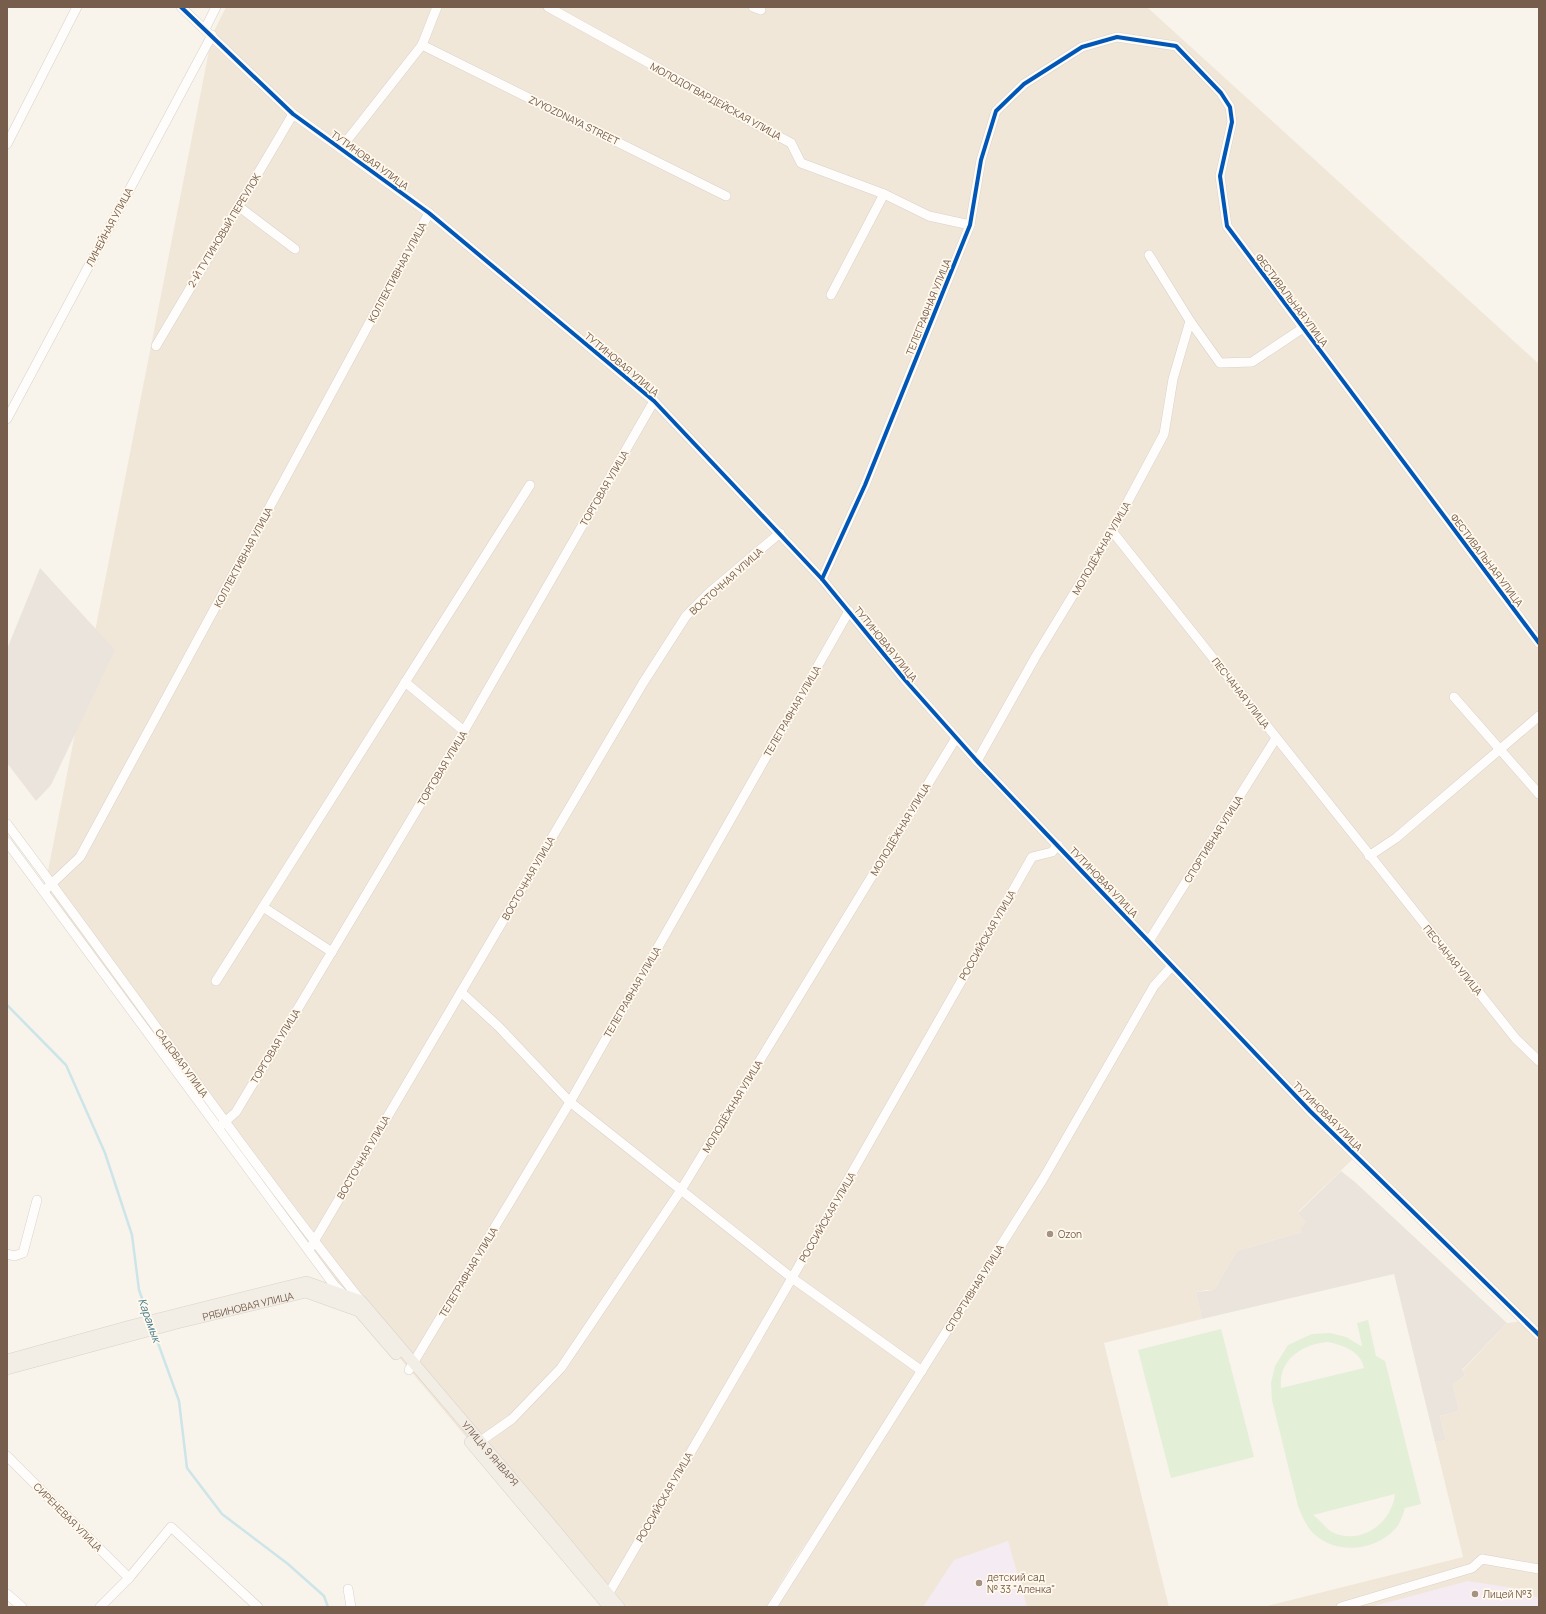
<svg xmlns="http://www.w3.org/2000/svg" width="1546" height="1614" viewBox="0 0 1546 1614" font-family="Manrope,sans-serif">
<rect width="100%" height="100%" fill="#f8f4ec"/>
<path fill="#f1e7d9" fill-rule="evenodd" d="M226 7H1147L1539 364V1607H1263L1463 1557 1435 1442 1446 1440 1440 1416 1459 1411 1453 1385 1465 1375 1462 1371 1507 1323 1524 1321 1356 1156 1298 1212 1306 1222 1302 1232 1237 1251 1214 1290H1206L1196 1292 1202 1319 1104 1343 1169 1607H772L909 1391 794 1561 766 1607H609L309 1250 44 891 212 35ZM1263 761 1153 945 1150 941Z"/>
<g fill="#ebe4dd">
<path d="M40 568 115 650 51 785 36 801 7 763V649Z"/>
<path d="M1341 1171 1355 1182 1507 1323 1462 1370 1465 1375 1453 1385 1459 1411 1440 1416 1446 1440 1435 1442 1394 1274 1202 1319 1196 1292 1214 1290 1237 1251 1302 1232 1301 1228 1306 1222 1298 1213Z"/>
</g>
<g fill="#f5ebf3">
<path d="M1008 1541 1027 1607H923L954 1560Z"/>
<path d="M1468 1581 1533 1591V1596L1539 1598V1607H1374V1606Z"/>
</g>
<g fill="#e3efd7" fill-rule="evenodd">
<path d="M1368 1320 1376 1356 1385 1361 1421 1504 1405 1508C1403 1515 1400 1524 1395 1529 1375 1551 1337 1555 1314 1534 1306 1526 1302 1516 1298 1506L1272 1400 1271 1383 1275 1366 1288 1345 1312 1334 1330 1333 1346 1337 1361 1346 1362 1345 1357 1323ZM1328 1342C1342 1345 1361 1351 1364 1368L1281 1388C1278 1359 1303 1344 1328 1342ZM1395 1494C1392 1522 1363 1545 1334 1533 1325 1529 1321 1520 1313 1515Z"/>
<path d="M1221 1329 1254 1457 1171 1478 1138 1350Z"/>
</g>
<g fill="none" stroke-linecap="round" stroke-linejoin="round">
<g stroke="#cde5e8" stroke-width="2.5">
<path d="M7 1005 66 1065 105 1153 132 1235 139 1290 149 1318"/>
<path d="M154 1332 179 1401 187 1468 222 1514 288 1564 324 1596 328 1607"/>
</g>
<defs>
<g id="minor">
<path d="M181 7 293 114 429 213 654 401 822 579 905 680 977 761 1310 1111 1539 1335"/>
<path d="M548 7 703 93 737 114 791 143 801 163 884 194 929 216 970 225"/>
<path d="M753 7 761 10"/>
<path d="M205 29 216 7"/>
<path d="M422 45 726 196"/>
<path d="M7 144 77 7"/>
<path d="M341 148 422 45 437 7"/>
<path d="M238 206 295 249"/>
<path d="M1149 255 1190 321 1220 363 1252 362 1303 328"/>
<path d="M831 295 884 194"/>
<path d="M156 346 293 114"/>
<path d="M7 419 212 35"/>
<path d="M1112 531 1516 1039 1539 1061"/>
<path d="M822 579 865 485 970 225 981 160 996 111 1024 84 1082 47 1117 37 1176 46 1221 93 1230 107 1232 122 1220 176 1227 226 1539 643"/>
<path d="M405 682 464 731"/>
<path d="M1454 697 1539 794"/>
<path d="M977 761 1036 656 1112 531 1164 434 1173 379 1190 321"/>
<path d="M7 824C126 982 238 1145 361 1301"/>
<path d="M7 842 334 1285 344 1295"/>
<path d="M1369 856 1396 838 1539 716"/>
<path d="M44 891 80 857 429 213"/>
<path d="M263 907 332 952"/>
<path d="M1149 941 1276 738"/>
<path d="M216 981 530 485"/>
<path d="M461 992 499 1027 570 1102 792 1278 922 1371"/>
<path d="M218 1128 236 1112 464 731 654 401"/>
<path d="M309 1250 643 683 686 616 710 592 780 533"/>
<path d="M7 1254 14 1256 23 1253 37 1200"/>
<path d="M409 1370 570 1102 849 611"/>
<path d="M475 1445 512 1419 561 1368 681 1190 956 738"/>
<path d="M7 1456 129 1578"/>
<path d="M348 1589 351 1607"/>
<path d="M7 1594 22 1607"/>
<path d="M606 1598 792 1278 1032 857 1052 852 1058 845"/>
<path d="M100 1607 129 1578 171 1527 258 1607"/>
<path d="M772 1607 1043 1179 1154 986 1172 966"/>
<path d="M1341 1607 1472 1568 1482 1559 1539 1569"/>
</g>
<g id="major">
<path id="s1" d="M7 1360 130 1326 306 1282 361 1301 548 1521 619 1607"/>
<path id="s2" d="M7 1369 177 1323 306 1292 359 1311 396 1354"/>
<path d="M470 1442 609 1607"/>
</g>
</defs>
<use href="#minor" stroke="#d7d1ca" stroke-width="10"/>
<use href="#major" stroke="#d9d1ca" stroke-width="12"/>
<use href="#minor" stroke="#fefdfc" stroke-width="9"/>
<use href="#major" stroke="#f2eee6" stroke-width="11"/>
<defs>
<g id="cycleway">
<path d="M181 7 293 114 429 213 654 401 822 579 905 680 977 761 1310 1111 1539 1335"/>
<path d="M822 579 865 485 970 225 981 160 996 111 1024 84 1082 47 1117 37 1176 46 1221 93 1230 107 1232 122 1220 176 1227 226 1539 643"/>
</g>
</defs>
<use href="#cycleway" stroke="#fff9ee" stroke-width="6"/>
<use href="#cycleway" stroke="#0057b8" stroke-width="4"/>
</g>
<g fill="#a49283" stroke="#fff9ee" stroke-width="1.5">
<circle cx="1050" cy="1234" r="4"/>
<circle cx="979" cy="1583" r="4"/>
<circle cx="1475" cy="1594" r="4"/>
</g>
<g text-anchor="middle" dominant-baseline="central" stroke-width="3.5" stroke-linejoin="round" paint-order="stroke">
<g font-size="10" fill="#775d4b" stroke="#fff9ee">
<text transform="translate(716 101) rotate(29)">МОЛОДОГВАРДЕЙСКАЯ УЛИЦА</text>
<text transform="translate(574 120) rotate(26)">ZVYOZDNAYA STREET</text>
<text transform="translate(370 160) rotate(36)">ТУТИНОВАЯ УЛИЦА</text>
<text transform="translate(109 227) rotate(-62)">ЛИНЕЙНАЯ УЛИЦА</text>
<text transform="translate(224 230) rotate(-59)">2-Й ТУТИНОВЫЙ ПЕРЕУЛОК</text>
<text transform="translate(397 272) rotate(-62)">КОЛЛЕКТИВНАЯ УЛИЦА</text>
<text transform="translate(1292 300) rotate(53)">ФЕСТИВАЛЬНАЯ УЛИЦА</text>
<text transform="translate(928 307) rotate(-68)">ТЕЛЕГРАФНАЯ УЛИЦА</text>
<text transform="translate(622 364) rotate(40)">ТУТИНОВАЯ УЛИЦА</text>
<text transform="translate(604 488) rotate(-60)">ТОРГОВАЯ УЛИЦА</text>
<text transform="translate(1101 548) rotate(-60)">МОЛОДЁЖНАЯ УЛИЦА</text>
<text transform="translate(243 557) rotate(-62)">КОЛЛЕКТИВНАЯ УЛИЦА</text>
<text transform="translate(1487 560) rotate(53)">ФЕСТИВАЛЬНАЯ УЛИЦА</text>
<text transform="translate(726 581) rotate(-42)">ВОСТОЧНАЯ УЛИЦА</text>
<text transform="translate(886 644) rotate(51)">ТУТИНОВАЯ УЛИЦА</text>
<text transform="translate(1241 693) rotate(52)">ПЕСЧАНАЯ УЛИЦА</text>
<text transform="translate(792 711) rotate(-60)">ТЕЛЕГРАФНАЯ УЛИЦА</text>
<text transform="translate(442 768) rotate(-59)">ТОРГОВАЯ УЛИЦА</text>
<text transform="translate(900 829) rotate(-59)">МОЛОДЁЖНАЯ УЛИЦА</text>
<text transform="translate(1213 839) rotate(-58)">СПОРТИВНАЯ УЛИЦА</text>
<text transform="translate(528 878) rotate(-60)">ВОСТОЧНАЯ УЛИЦА</text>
<text transform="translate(1104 882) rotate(46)">ТУТИНОВАЯ УЛИЦА</text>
<text transform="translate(987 935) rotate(-60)">РОССИЙСКАЯ УЛИЦА</text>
<text transform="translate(1453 960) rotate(51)">ПЕСЧАНАЯ УЛИЦА</text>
<text transform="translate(632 992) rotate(-60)">ТЕЛЕГРАФНАЯ УЛИЦА</text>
<text transform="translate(275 1046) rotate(-59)">ТОРГОВАЯ УЛИЦА</text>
<text transform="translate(182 1063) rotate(54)">САДОВАЯ УЛИЦА</text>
<text transform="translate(732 1106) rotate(-59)">МОЛОДЁЖНАЯ УЛИЦА</text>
<text transform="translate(1328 1116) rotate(45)">ТУТИНОВАЯ УЛИЦА</text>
<text transform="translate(363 1157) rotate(-60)">ВОСТОЧНАЯ УЛИЦА</text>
<text transform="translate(827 1217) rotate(-60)">РОССИЙСКАЯ УЛИЦА</text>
<text transform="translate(468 1272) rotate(-59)">ТЕЛЕГРАФНАЯ УЛИЦА</text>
<text transform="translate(974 1288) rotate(-58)">СПОРТИВНАЯ УЛИЦА</text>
<text stroke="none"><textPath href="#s2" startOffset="249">РЯБИНОВАЯ УЛИЦА</textPath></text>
<text stroke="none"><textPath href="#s1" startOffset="567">УЛИЦА 9 ЯНВАРЯ</textPath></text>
<text transform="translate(664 1497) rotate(-60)">РОССИЙСКАЯ УЛИЦА</text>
<text transform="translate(68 1517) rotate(45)">СИРЕНЕВАЯ УЛИЦА</text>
</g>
<g font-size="10" fill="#775d4b" stroke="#fff9ee" text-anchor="start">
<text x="1058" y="1234">Ozon</text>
<text x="987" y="1577">детский сад<tspan x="987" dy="12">№ 33 "Аленка"</tspan></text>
<text x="1483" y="1594">Лицей №3</text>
</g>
<g font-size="11" font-style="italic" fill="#447a8b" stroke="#fff9ee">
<text transform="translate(150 1320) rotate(70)">Карамык</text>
</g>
</g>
<rect width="1546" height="1614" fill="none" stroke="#775d4b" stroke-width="16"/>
</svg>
